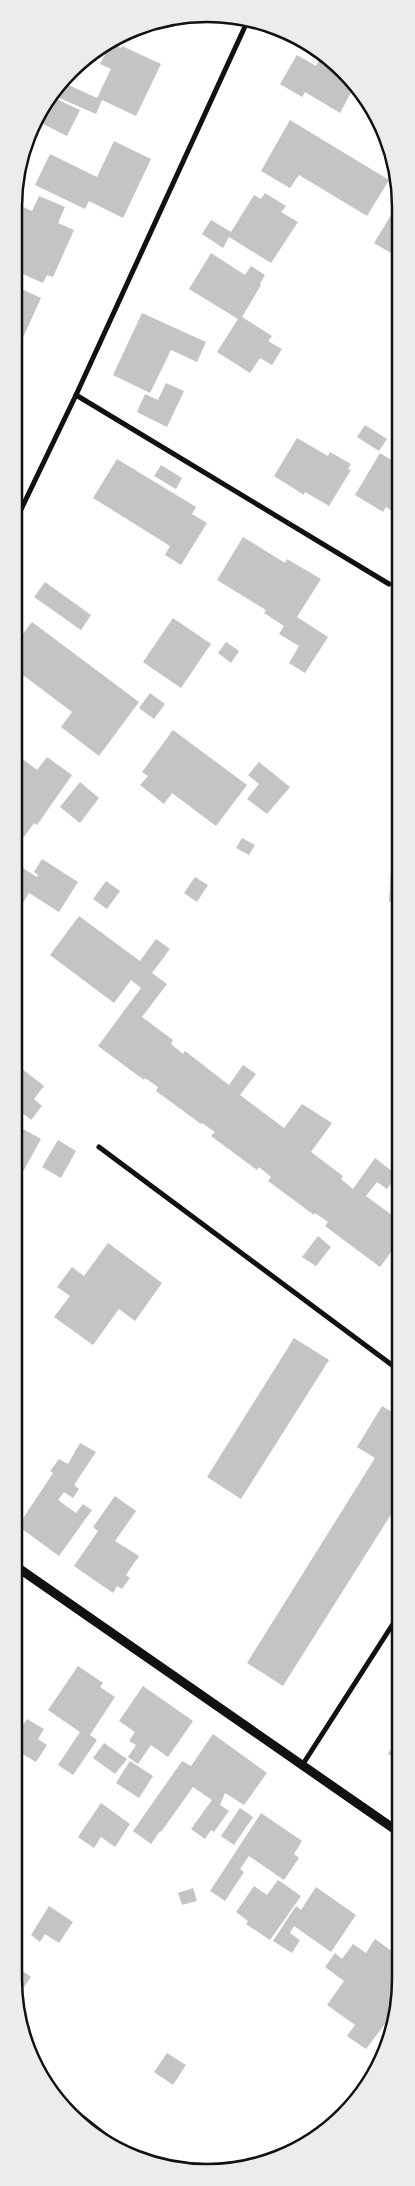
<svg xmlns="http://www.w3.org/2000/svg" width="415" height="2186" viewBox="0 0 415 2186" font-family="'Alegreya Sans',sans-serif">
<rect width="100%" height="100%" fill="#fff"/>
<g fill="#c4c4c4">
<path d="M146 26 141 36 133 32Z"/>
<path d="M111 43 121 48 122 46 161 64 136 116 102 100 96 114 57 97 64 83 97 98 111 69 100 64Z"/>
<path d="M297 55 316 66 322 55 345 71 355 85 340 113 305 92 302 97 280 84Z"/>
<path d="M52 97 80 110 67 136 37 121 45 104Z"/>
<path d="M290 120 389 180 367 216 299 175 290 188 261 171Z"/>
<path d="M114 141 151 159 123 218 89 201 85 209 35 185 50 154 97 177Z"/>
<path d="M265 193 286 206 281 212 298 222 271 263 229 237 223 248 202 234 211 220 231 232 254 195 261 199Z"/>
<path d="M39 196 65 207 58 223 74 230 53 277 47 275 43 283 23 274 21 277 15 275V203L32 211Z"/>
<path d="M398 204 401 205V259L374 243Z"/>
<path d="M211 253 245 275 251 266 265 275 260 284 261 285 242 317 272 336 268 341 282 349 272 365 260 358 250 373 217 352 238 319 189 289Z"/>
<path d="M15 286 41 298 15 355Z"/>
<path d="M142 313 206 342 197 362 171 350 150 393 113 375Z"/>
<path d="M166 383 184 391 167 427 137 412 145 394 158 400Z"/>
<path d="M365 425 387 439 379 451 357 437Z"/>
<path d="M297 438 328 456 330 452 351 464 348 469 351 470 329 506 305 492 304 495 274 476Z"/>
<path d="M380 453 401 466V494L391 510 386 507 383 512 355 495Z"/>
<path d="M117 459 196 507 192 514 207 523 181 565 165 555 170 546 93 498Z"/>
<path d="M161 465 182 478 176 489 154 476Z"/>
<path d="M243 537 285 563 287 559 321 579 297 617 328 637 305 673 289 663 299 646 279 634 284 626 264 613 266 610 217 580Z"/>
<path d="M45 582 91 615 81 630 34 597Z"/>
<path d="M173 618 211 644 181 688 143 662Z"/>
<path d="M32 622 139 702 99 756 61 727 72 712 15 669V644Z"/>
<path d="M226 642 239 651 231 663 218 653Z"/>
<path d="M150 693 165 704 154 719 139 708Z"/>
<path d="M173 730 247 785 216 826 172 793 164 804 140 785 148 776 142 772Z"/>
<path d="M15 753 37 770 47 757 72 775 37 825 34 823 24 837 15 830Z"/>
<path d="M259 762 290 787 267 814 247 799 259 784 248 775Z"/>
<path d="M396 775H400V809H395Z"/>
<path d="M80 782 99 798 80 823 60 807Z"/>
<path d="M242 838 255 845 249 855 236 848Z"/>
<path d="M399 843H400V934H394L395 902H389L391 868H398Z"/>
<path d="M42 859 78 882 59 912 29 893 15 916V863L37 877 38 875 34 872Z"/>
<path d="M195 877 208 885 197 902 184 893Z"/>
<path d="M106 881 120 891 107 909 93 899Z"/>
<path d="M79 916 140 961 156 939 170 949 152 973 167 984 142 1017 173 1040 171 1044 183 1054 185 1051 229 1085 243 1065 256 1074 240 1095 284 1128 302 1104 332 1123 311 1152 343 1176 341 1179 353 1189 375 1158 397 1175 387 1189 377 1182 366 1196 400 1221V1240L380 1267 325 1226 328 1222 315 1213 314 1215 268 1181 271 1177 259 1167 257 1170 211 1136 215 1132 202 1123 201 1124 156 1091 158 1087 145 1078 144 1080 98 1046 141 988 131 980 114 1003 50 955Z"/>
<path d="M17 1065 44 1086 34 1099 42 1106 31 1120 15 1107V1069Z"/>
<path d="M15 1109 23 1114 16 1125 41 1139 14 1188Z"/>
<path d="M58 1140 76 1151 61 1178 42 1167Z"/>
<path d="M318 1236 331 1247 316 1266 302 1257Z"/>
<path d="M108 1243 162 1283 135 1321 119 1309 93 1345 54 1317 70 1296 57 1287 72 1267 84 1276Z"/>
<path d="M294 1338 329 1360 241 1499 207 1477Z"/>
<path d="M382 1406 400 1417V1467L398 1471 400 1472V1500L283 1686 247 1663 375 1458 357 1447Z"/>
<path d="M80 1443 96 1452 74 1485 79 1489 73 1498 64 1492 58 1500 76 1513 83 1504 92 1510 59 1556 18 1526 53 1473 50 1471 59 1459 68 1464Z"/>
<path d="M115 1496 136 1511 115 1541 139 1556 126 1575 130 1578 122 1589 117 1586 113 1593 74 1566 98 1531 93 1527Z"/>
<path d="M78 1666 103 1683 100 1687 115 1697 90 1735 97 1740 73 1775 58 1765 80 1732 48 1710Z"/>
<path d="M143 1686 193 1721 168 1757 151 1745 138 1764 128 1757 136 1745 129 1741 135 1732 119 1721Z"/>
<path d="M27 1719 44 1729 38 1739 47 1745 36 1762 14 1749V1739Z"/>
<path d="M213 1734 267 1773 244 1805 225 1793 220 1805 229 1811 214 1832 211 1830 205 1839 191 1829 212 1800 193 1787 161 1832 160 1831 151 1844 133 1831 182 1761 191 1766Z"/>
<path d="M400 1735V1762L388 1754Z"/>
<path d="M104 1743 127 1759 115 1774 93 1758Z"/>
<path d="M130 1761 153 1776 139 1798 116 1783Z"/>
<path d="M101 1803 130 1824 115 1847 101 1837 94 1848 78 1837Z"/>
<path d="M240 1808 253 1817 234 1845 221 1836Z"/>
<path d="M261 1813 302 1841 294 1854 299 1858 284 1880 249 1856 240 1869 244 1872 225 1901 210 1891Z"/>
<path d="M278 1880 301 1896 270 1940 246 1924 248 1921 236 1912 254 1886 267 1895Z"/>
<path d="M316 1887 356 1915 331 1952 294 1926 290 1933 300 1940 292 1953 273 1941 296 1906 301 1910Z"/>
<path d="M193 1888 197 1901 182 1905 178 1893Z"/>
<path d="M49 1906 73 1922 59 1943 45 1934 40 1942 31 1935Z"/>
<path d="M375 1939 400 1957V2004L366 2049 347 2036 355 2025 327 2005 344 1981 325 1967 335 1953 342 1959 353 1944 366 1953Z"/>
<path d="M14 1965 31 1977 24 1987 14 1980Z"/>
<path d="M167 2053 186 2065 173 2085 154 2072Z"/>
</g>
<g fill="none" stroke-linecap="round" stroke-linejoin="round">
<path stroke="#111" stroke-width="4" d="M59 2098 131 2155"/>
<g stroke="#111" stroke-width="5">
<path d="M76 395 389 584"/>
<path d="M15 522 76 395 248 20"/>
<path d="M99 1147 400 1371"/>
<path d="M303 1764 400 1613"/>
</g>
<path stroke="#111" stroke-width="9" d="M14 1565 400 1833"/>
</g>
<path d="M0 0H415V2186H0ZM207 22H207A185 185 0 0 1 392 207V1979A185 185 0 0 1 207 2164H207A185 185 0 0 1 22 1979V207A185 185 0 0 1 207 22Z" fill="#ececec" fill-rule="evenodd"/>
<path fill="none" stroke="#111" stroke-width="2.5" d="M207 22H207A185 185 0 0 1 392 207V1979A185 185 0 0 1 207 2164H207A185 185 0 0 1 22 1979V207A185 185 0 0 1 207 22Z"/>
</svg>
